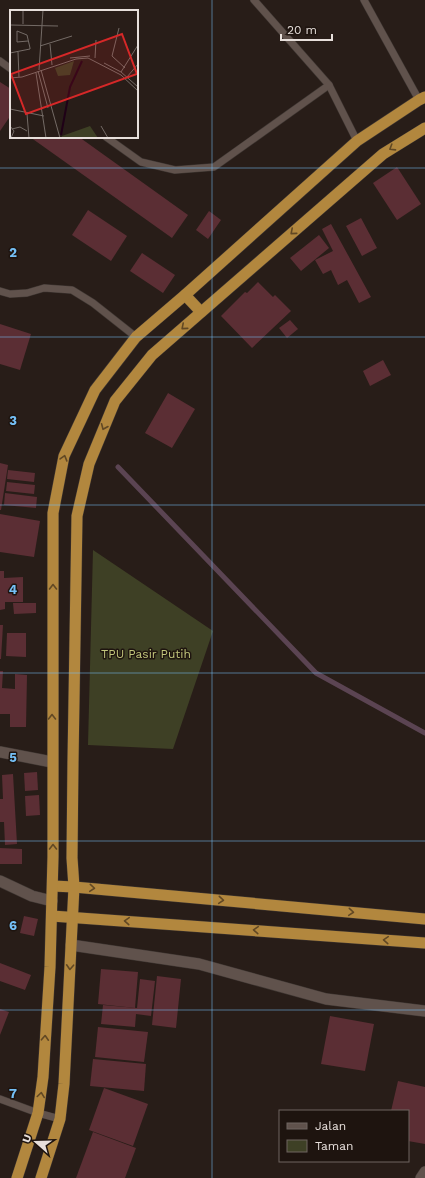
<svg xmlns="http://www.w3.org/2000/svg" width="425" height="1178" viewBox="0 0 425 1178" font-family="'Work Sans',sans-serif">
<rect width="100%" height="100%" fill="#281d18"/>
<path fill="#3e4025" d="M93 550 213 631 173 749 88 745Z"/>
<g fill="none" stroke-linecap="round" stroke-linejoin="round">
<path stroke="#5b4452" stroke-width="5" d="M118 467 316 673 425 733"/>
</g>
<g fill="#5b2e34">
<path d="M0 82 11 89V115L0 131Z"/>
<path d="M30 137H79L188 215 172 238Z"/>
<path d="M397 167 421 204 397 220 373 183Z"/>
<path d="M88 210 127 236 111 261 72 235Z"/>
<path d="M209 211 221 220 208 239 196 230Z"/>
<path d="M361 218 377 248 362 256 346 226Z"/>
<path d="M331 224 371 297 359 303 347 280 338 285 331 270 323 274 315 260 333 251 322 229Z"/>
<path d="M319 235 329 248 301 271 290 258Z"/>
<path d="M142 253 175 275 163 293 130 271Z"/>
<path d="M258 282 273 297 275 295 291 311 252 348 221 316 245 292 247 293Z"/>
<path d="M290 320 298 329 287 338 279 328Z"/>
<path d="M0 324 31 334 20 370 0 364Z"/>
<path d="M383 360 391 375 370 386 363 371Z"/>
<path d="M168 393 195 409 172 448 145 433Z"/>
<path d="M0 463 8 465 1 510H0Z"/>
<path d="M8 470 35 473 34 482 7 479Z"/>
<path d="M7 482 35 485 34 494 6 491Z"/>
<path d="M5 493 37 497 36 508 4 505Z"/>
<path d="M0 514 40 521 34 557 0 552Z"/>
<path d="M0 571H4V578L23 577V602H5V609L0 610Z"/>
<path d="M13 603H36V613L14 614Z"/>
<path d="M0 625H3L1 659H0Z"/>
<path d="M7 633H26V657L6 656Z"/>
<path d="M0 671H3L2 688 15 689V674L27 675 26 727H10V714H0Z"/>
<path d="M37 772 38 790 25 791 24 773Z"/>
<path d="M13 774 17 844 5 845 4 822H0V799H3L2 775Z"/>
<path d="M39 795 40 815 26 816 25 796Z"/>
<path d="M0 848 22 849V864H0Z"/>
<path d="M24 916 38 919 34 936 20 933Z"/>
<path d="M0 963 31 975 25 990 0 981Z"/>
<path d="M101 969 138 972 135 1008 98 1004Z"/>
<path d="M157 976 181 979 176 1028 152 1025Z"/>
<path d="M140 979 155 981 151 1016 136 1014 135 1027 101 1024 103 1005 137 1008Z"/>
<path d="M0 1009 9 1012 0 1035Z"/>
<path d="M330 1016 374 1024 365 1071 321 1064Z"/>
<path d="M98 1027 148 1032 144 1062 95 1057Z"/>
<path d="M93 1059 146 1064 144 1091 90 1086Z"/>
<path d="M398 1081 425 1087V1144L408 1141V1111H391Z"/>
<path d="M104 1088 148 1104 133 1146 89 1130Z"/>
<path d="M93 1132 136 1148 125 1178H76Z"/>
</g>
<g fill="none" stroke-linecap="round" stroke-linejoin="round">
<defs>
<g id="service">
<path d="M254 0 329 85 357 141"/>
<path d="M364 0 419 100"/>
<path d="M0 61 11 69"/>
<path d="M106 137 141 162 175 170 214 167 329 85"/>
<path d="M0 291 10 294 27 293 44 288 72 290 93 303 136 337"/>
<path d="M0 1099 38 1113 60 1119"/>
</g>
<g id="minor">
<path d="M0 752 52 762"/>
<path d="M0 881 32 896 52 901"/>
<path d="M71 945 199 964 326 999 425 1011"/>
<path d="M421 1178 425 1172"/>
</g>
<g id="trunk">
<path d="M185 295 201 312"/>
<path d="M53 886 74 887 425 919"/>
<path d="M52 916 425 943"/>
<path d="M17 1178 38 1113 43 1077 50 967 53 857V513L64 456 95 390 136 337 185 295 357 141 419 100 425 97"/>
<path d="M41 1178 60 1119 64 1084 74 887 72 858 73 761 77 516 89 464 115 401 152 355 383 154 425 128"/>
</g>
</defs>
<use href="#service" stroke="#3f3733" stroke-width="8"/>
<use href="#minor" stroke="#3f3733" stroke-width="12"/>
<use href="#trunk" stroke="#3f3733" stroke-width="12"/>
<use href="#service" stroke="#60524c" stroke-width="7"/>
<use href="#minor" stroke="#60524c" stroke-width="11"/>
<use href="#trunk" stroke="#b2873e" stroke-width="11"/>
</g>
<defs><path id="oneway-chevron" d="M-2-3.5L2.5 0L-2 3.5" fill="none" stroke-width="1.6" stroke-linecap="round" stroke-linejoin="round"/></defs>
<g stroke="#614824">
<use href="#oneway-chevron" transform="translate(392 148) rotate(148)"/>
<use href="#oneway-chevron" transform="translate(293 232) rotate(139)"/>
<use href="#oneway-chevron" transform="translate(184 327) rotate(139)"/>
<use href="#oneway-chevron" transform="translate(104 427) rotate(113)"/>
<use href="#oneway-chevron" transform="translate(64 458) rotate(-74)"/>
<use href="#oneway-chevron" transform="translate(53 587) rotate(-90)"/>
<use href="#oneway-chevron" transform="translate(52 717) rotate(-90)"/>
<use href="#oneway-chevron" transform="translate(53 847) rotate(-90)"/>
<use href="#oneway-chevron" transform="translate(92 888) rotate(5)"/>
<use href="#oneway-chevron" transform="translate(221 900) rotate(5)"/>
<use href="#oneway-chevron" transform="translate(351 912) rotate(5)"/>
<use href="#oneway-chevron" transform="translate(127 921) rotate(-176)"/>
<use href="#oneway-chevron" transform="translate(256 930) rotate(-176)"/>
<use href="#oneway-chevron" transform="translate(386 940) rotate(-176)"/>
<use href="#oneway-chevron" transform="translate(70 967) rotate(93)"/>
<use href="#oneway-chevron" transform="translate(45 1038) rotate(-87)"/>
<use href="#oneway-chevron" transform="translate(41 1095) rotate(-82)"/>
</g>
<path fill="none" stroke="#75c0f6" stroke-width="1" stroke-opacity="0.55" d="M212 0V1178M0 168H425M0 337H425M0 505H425M0 673H425M0 841H425M0 1010H425"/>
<g text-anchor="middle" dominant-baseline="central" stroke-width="3" stroke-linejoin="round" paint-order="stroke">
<g font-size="12" fill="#c1c57b" stroke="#1e140f">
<text x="146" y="654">TPU Pasir Putih</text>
</g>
</g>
<g transform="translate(10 10)">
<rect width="128" height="128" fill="#281d18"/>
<path d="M64 51 60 65 48 66 45 58ZM80 116 88 128H51L52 126Z" fill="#3e4025"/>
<path fill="none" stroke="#1f0117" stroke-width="2" d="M51 125 60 77 72 51"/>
<path fill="none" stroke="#746b66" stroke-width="1" d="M13 14V0M0 15 48 16M109 18 102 46 115 58M40 34 42 55M30 36 62 26M8 42 9 67M0 43 20 39V38L17 25 7 21V32L18 31M60 48 80 46M85 48 86 30M94 53 111 62 128 77M29 60 33 0M31 60 50 128M28 61 38 98M111 62 128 35M26 63 36 128M117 67 128 54M0 68 12 67 66 49 78 48 111 65 128 81M0 99 34 106M17 104 19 128M0 116 4 121 1 128M91 116 98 128M2 119 10 117 17 121"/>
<path fill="#d62828" fill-opacity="0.15" stroke="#d62828" stroke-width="2" d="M112 24 127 64 16 104 1 64Z"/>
<rect width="128" height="128" fill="none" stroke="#e7dfdb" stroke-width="2"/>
</g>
<g font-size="13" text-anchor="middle" font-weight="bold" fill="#75c0f6" stroke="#1e140f" stroke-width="3" stroke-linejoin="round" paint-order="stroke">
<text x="13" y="257">2</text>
<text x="13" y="425">3</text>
<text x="13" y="594">4</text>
<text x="13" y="762">5</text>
<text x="13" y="930">6</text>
<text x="13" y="1098">7</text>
</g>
<rect x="279" y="1110" width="130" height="52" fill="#1e140f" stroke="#6e6561"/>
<rect x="287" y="1123" width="20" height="6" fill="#60524c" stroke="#6e6561"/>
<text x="315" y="1130" font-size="12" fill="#e7dfdb">Jalan</text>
<rect x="287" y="1140" width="20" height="12" fill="#3e4025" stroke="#6e6561"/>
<text x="315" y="1150" font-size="12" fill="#e7dfdb">Taman</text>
<g transform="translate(36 1142) rotate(290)" stroke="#1e140f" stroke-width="3" paint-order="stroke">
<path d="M0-3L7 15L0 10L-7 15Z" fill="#e7dfdb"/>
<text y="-6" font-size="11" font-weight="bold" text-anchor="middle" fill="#e7dfdb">U</text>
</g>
<path d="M281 34v6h51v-6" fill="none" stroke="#e7dfdb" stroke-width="2"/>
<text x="287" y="34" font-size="12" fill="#e7dfdb" stroke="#1e140f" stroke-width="3" paint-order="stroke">20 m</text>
</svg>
